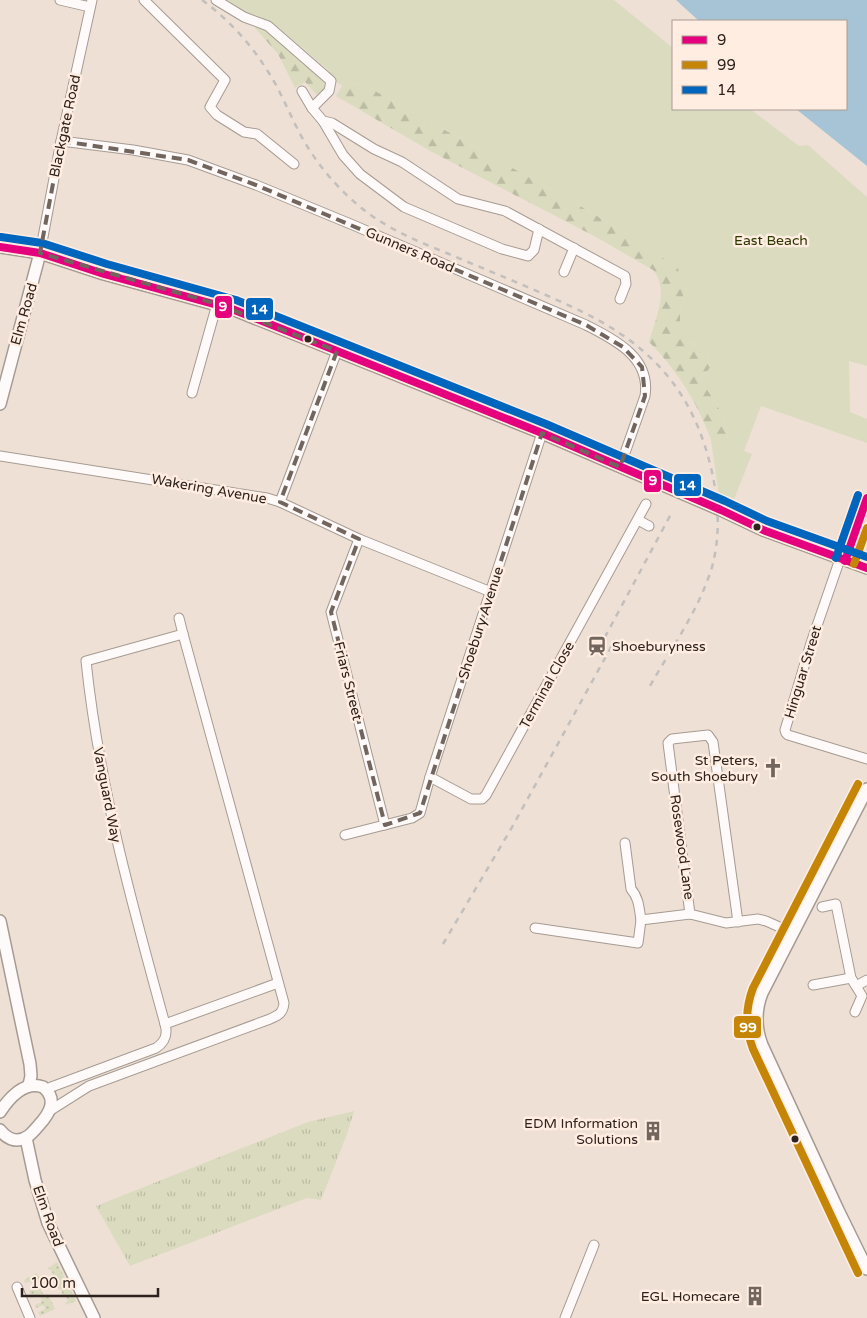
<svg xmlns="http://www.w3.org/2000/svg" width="867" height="1318" viewBox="0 0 867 1318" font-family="'Varela Round',sans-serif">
<defs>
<pattern id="grass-tufts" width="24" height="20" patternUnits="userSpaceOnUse" patternTransform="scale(1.25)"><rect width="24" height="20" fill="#dbdbc0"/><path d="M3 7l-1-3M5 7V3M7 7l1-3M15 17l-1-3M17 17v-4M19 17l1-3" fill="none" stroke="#bcbca4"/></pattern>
<pattern id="forest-firs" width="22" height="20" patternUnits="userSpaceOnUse" patternTransform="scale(1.25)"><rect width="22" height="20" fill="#dbdbc0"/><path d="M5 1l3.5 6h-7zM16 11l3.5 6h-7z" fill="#bcbca4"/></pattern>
<pattern id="garden-dots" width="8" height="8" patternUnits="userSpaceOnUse" patternTransform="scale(1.25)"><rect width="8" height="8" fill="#dbdbc0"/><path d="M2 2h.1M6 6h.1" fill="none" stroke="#bcbca4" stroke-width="1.8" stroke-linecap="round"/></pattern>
</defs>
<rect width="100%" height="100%" fill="#efe0d5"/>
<path fill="url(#grass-tufts)" d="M354 1111 347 1134 321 1200 307 1198 130 1266 96 1206 308 1122Z"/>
<g fill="url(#forest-firs)">
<path d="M259 26 269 32 294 51V56L302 63H306C316 71 334 83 319 96L317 95 305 82 295 88 278 54 255 28Z"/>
<path d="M352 83 363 84 584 208 635 239 679 268 684 301 680 315 687 342 706 347 710 368 700 380C710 393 734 426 726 443H721L711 440C698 404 677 369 649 342 655 320 670 290 653 270L596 237 432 152 336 96 342 86Z"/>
</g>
<path fill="#dbdbc0" d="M227 0H614L673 48V109H750L799 146 808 145 867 197V366L849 361 850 412 867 419V443L761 406 744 451 752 454 731 507 720 502 711 440 721 443H726C734 426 710 393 700 380L710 368 706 347 687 342 680 334V315L684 301 678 268 635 239 584 208 363 84 352 83 342 86 334 80 327 69 273 23 248 14Z"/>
<g fill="url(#garden-dots)">
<path d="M57 1262 76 1301 66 1305 65 1303 68 1301 66 1296 63 1297 61 1289H59L57 1287 59 1286 58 1283 56 1284 54 1280 56 1279 55 1276 53 1277 51 1275 53 1274 51 1270H49L48 1268Z"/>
<path d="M37 1273 44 1288 41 1290 44 1296 48 1294 55 1309 40 1316 38 1312 45 1309 43 1305 36 1308 35 1305 42 1302 39 1295 31 1298 29 1291 36 1288 33 1281 25 1283 24 1280Z"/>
</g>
<path fill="#a6c4d6" d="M676 0H867V166L796 109H846V21H699Z"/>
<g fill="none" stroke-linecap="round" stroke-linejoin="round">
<defs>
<g id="street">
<path d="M60 0 90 7"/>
<path d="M144 0 225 80 210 107 217 115 244 132 257 134 294 164"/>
<path d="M216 0 244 17 268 26 331 81 329 91 312 108"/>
<path d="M302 91 312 108 323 121 343 155 360 174 404 207 502 249 528 256 534 250 539 229"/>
<path d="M323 121 332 123 374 149 402 162 458 199 505 211 625 276 626 284 620 299"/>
<path d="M61 141 133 150 188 160 256 185 353 225 586 325C615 340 651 357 645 396L620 467"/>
<path d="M40 253 61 141 92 0"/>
<path d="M564 272 574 248"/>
<path d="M192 393 217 304"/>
<path d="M0 456 267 498 280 502 359 539 491 592"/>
<path d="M280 502 337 351"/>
<path d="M638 520 649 526"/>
<path d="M359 539 331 612 385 825"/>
<path d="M840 559 811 643 785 730 786 733 788 735 867 759"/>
<path d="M845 561 867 498"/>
<path d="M179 618 183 634"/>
<path d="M430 777 471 799H482L486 795 646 504"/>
<path d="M345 835 412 818 420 813 430 777 542 433"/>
<path d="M625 843 631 889C639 898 639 908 641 920"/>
<path d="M822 907 836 904 851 978 856 986"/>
<path d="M690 914 668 743 672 739 708 735 713 742 738 922"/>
<path d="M535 928 638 943 641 920 690 914 726 923 758 919 766 921 793 933"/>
<path d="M813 985 851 978"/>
<path d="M855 1012 862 996 856 986 867 980"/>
<path d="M165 1024 278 983"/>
<path d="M46 1089 156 1048C165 1042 168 1035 165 1024 132 904 99 786 86 661L183 634 284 1003C283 1013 279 1015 270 1019L89 1086 51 1110"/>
<path d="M17 1287 30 1318"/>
<path d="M565 1318 594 1245"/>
</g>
<g id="secondary">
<path d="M0 247 40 253 104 274 232 309 542 433 721 510 763 530 867 568"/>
<path d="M0 404 40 253"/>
<path d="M867 789 762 993C755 1011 755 1027 762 1045L838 1210 867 1269"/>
<path d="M0 921 30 1064 31 1076 29 1085"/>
<path d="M0 1112C9 1098 25 1080 43 1087 58 1099 50 1113 39 1125 33 1132 27 1140 17 1140 9 1140 4 1135 0 1130"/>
<path d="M26 1138 35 1180 48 1223 94 1318"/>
</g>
</defs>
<use href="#street" stroke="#a69b92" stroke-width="11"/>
<use href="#secondary" stroke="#a69b92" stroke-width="14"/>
<use href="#street" stroke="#fdfaf9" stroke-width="9"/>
<use href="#secondary" stroke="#fdfaf9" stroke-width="11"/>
<g stroke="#c3bfbc" stroke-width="2.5" stroke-dasharray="6 6" stroke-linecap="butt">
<path d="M202 0C228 19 250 43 267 70 283 94 292 122 307 146 323 172 344 195 368 213 392 231 422 243 449 254 489 271 529 287 568 305 648 341 695 389 713 477 719 506 720 538 712 567 699 610 672 647 650 686"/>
<path d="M599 648 671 514"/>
<path d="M443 944 511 829 615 640"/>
</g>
<defs>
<g id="bus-1">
<path d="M0 247 40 253 104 274 232 309 542 433 721 510 763 530 867 568"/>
<path d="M845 561 867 498"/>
</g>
<g id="bus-2">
<path d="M854 564 867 528"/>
<path d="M858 1273 753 1049C745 1028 745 1009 753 988L858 784"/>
</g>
<g id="bus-3">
<path d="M1 237 42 243 107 264 236 300 546 424 725 501 767 521 867 557"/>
<path d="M836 558 858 495"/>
</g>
</defs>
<use href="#bus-1" stroke="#ffede2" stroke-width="11"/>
<use href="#bus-2" stroke="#ffede2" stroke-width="11"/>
<use href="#bus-3" stroke="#ffede2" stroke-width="11"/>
<use href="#bus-1" stroke="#e5007d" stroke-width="8"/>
<use href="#bus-2" stroke="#c58507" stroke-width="8"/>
<use href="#bus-3" stroke="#0065bd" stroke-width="8"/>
</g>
<path fill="none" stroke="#72655d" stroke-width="4" stroke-dasharray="10 6" stroke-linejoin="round" d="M61 141 188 160 256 185 586 325 623 347 642 367 645 396 620 467 542 433 420 813 385 825 331 612 359 539 280 502 337 351 217 304 40 253Z"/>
<defs>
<symbol id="station-bare" viewBox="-9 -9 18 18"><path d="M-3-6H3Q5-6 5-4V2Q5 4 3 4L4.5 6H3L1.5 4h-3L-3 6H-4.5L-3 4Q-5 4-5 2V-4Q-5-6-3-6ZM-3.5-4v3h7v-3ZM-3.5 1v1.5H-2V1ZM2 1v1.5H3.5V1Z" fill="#72655d" stroke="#ffede2" stroke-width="2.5" paint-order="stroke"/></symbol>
<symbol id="church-bare" viewBox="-9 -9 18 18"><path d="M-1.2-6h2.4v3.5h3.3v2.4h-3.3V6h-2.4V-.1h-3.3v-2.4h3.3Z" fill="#72655d" stroke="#ffede2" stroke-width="2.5" paint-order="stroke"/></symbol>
<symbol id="building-bare" viewBox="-9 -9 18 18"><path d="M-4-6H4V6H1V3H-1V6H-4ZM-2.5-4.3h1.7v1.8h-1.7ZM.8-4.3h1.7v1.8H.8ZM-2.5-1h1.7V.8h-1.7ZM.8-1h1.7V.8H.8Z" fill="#72655d" stroke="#ffede2" stroke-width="2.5" paint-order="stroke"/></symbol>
</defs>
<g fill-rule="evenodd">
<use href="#station-bare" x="583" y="632" width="28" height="28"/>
<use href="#church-bare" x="759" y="754" width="28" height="28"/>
<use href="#building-bare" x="639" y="1117" width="28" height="28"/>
<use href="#building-bare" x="741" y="1282" width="28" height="28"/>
</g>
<g fill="#2e231c" stroke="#ffede2" stroke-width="2">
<circle cx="308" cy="339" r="4.5"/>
<circle cx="757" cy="527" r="4.5"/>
<circle cx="795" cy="1139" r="4.5"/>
</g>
<g text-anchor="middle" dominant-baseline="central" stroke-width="5" stroke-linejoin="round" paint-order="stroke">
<g font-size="14" fill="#2e231c" stroke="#ffede2">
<text transform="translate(65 126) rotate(-78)">Blackgate Road</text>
<text transform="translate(410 250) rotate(23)">Gunners Road</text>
<text transform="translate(24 314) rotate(-74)">Elm Road</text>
<text transform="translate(209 489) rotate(10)">Wakering Avenue</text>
<text transform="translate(481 623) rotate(-72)">Shoebury Avenue</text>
<text transform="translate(803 672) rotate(-73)">Hinguar Street</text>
<text transform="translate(348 681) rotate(76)">Friars Street</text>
<text transform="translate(547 685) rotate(-61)">Terminal Close</text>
<text transform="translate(107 795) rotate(79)">Vanguard Way</text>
<text transform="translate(682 847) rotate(82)">Rosewood Lane</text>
<text transform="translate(48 1216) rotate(70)">Elm Road</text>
</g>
<g font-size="14" fill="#2c3700" stroke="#ffede2">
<text x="771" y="240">East Beach</text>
</g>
<g font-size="14" fill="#2e231c" stroke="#ffede2" text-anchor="end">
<text x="612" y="646" text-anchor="start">Shoeburyness</text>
<text x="758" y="760">St Peters,<tspan x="758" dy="16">South Shoebury</tspan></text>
<text x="638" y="1123">EDM Information<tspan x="638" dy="16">Solutions</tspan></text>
<text x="740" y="1296">EGL Homecare</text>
</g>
</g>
<g stroke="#ffede2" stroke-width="2">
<rect x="214" y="295" width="19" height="24" rx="5" fill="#e5007d"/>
<rect x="245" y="297" width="29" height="24" rx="5" fill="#0065bd"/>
<rect x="643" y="469" width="19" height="24" rx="5" fill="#e5007d"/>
<rect x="673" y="473" width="29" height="24" rx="5" fill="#0065bd"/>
<rect x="733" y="1015" width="29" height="24" rx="5" fill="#c58507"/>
</g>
<g font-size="14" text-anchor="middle" font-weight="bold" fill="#fff">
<text x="223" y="311">9</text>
<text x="259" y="314">14</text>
<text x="653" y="485">9</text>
<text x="687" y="490">14</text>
<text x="748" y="1032">99</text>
</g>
<rect x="672" y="20" width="175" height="90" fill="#ffede2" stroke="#ab9c93"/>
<rect x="682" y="36" width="25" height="8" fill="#e5007d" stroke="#ab9c93"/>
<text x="717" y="45" font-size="15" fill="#2e231c">9</text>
<rect x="682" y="61" width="25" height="8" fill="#c58507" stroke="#ab9c93"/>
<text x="717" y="70" font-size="15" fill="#2e231c">99</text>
<rect x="682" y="86" width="25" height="8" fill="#0065bd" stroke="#ab9c93"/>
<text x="717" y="95" font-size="15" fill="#2e231c">14</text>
<path d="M22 1288v8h136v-8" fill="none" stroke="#2e231c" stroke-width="2.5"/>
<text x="30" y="1288" font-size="15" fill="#2e231c" stroke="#ffede2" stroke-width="4" paint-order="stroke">100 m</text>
</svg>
